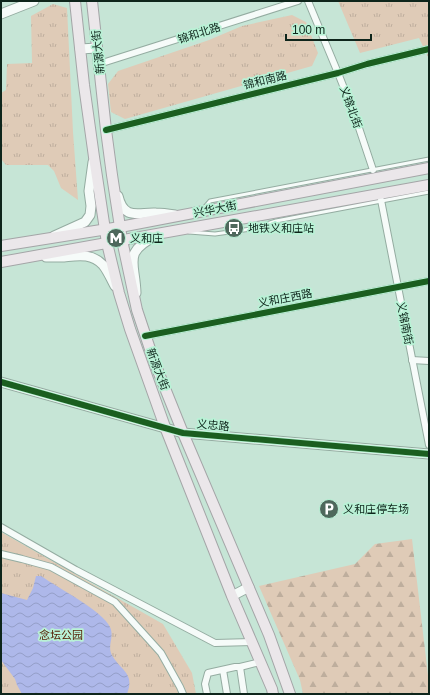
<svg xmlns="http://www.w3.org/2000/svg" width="430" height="695" viewBox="0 0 430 695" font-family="Helvetica,'Noto Sans SC',sans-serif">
<defs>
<pattern id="grass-tufts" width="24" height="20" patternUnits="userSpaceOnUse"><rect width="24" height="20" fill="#dfcbb7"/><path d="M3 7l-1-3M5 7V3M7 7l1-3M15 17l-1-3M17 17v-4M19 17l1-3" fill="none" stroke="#beae9d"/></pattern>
<pattern id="forest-firs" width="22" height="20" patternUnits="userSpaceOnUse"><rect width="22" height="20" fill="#dfcbb7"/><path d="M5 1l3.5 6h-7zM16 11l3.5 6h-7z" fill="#beae9d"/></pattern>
<pattern id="water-waves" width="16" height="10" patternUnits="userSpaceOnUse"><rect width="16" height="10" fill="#aeb8ea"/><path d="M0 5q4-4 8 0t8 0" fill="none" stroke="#949ec8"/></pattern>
</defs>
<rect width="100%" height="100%" fill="#c6e5d6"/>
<g fill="url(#grass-tufts)">
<path d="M338 1H429V59L419 38 360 53Z"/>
<path d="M53 4 67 8 73 132 78 200 61 188 54 171 48 165H6L1 159V93L6 90 7 64 32 63 31 16Z"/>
<path d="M292 15 306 22 318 53 312 66 125 119 111 112 108 84 118 71 209 40 242 26Z"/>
<path d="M1 532 163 624 192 673 196 694H1Z"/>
</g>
<path fill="url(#forest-firs)" d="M412 539 429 684V694H303L300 680 259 586 355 564 375 544Z"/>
<path fill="url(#water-waves)" d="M36 576H41C58 588 103 611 110 627 115 638 106 646 113 657 122 671 135 674 127 694H22L17 685 15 679 1 660V593L27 600 33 588Z"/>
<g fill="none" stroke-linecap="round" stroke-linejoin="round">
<defs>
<g id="lane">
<path d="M204 208 210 201 429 159"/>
<path d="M189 232 215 234 251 229 276 221 429 192"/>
</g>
<g id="street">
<path d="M308 1 338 73 355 116 373 170"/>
<path d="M99 64 298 1"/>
<path d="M106 130 338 73 367 64 429 49"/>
<path d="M381 200 429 445"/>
<path d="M145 336 429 281"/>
<path d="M412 360 429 361"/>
<path d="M1 527 76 570 215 643 252 642"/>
<path d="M1 554 22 559 51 567 115 602 161 653 180 687 183 694"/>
<path d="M240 667 244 694"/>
<path d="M223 670 227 694"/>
<path d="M207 694 205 684 208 673 235 667H240L260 662"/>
</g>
<g id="secondary">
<path d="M1 14 34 1"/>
<path d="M80 49 97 48"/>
<path d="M118 196C124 221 139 212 156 213 163 213 169 214 175 215"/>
<path d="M54 236 85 222 90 215 91 206 89 191 93 162"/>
<path d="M46 257C51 257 56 257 61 257 76 256 91 252 103 265 108 271 111 279 115 286"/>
<path d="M136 293C135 261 122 253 157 235"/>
<path d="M1 382 183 433 429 454"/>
<path d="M232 596 249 587"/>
</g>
<g id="primary">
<path d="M75 1 84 85 94 157 107 243 119 293 130 329 165 427 232 596 272 689 273 694"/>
<path d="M92 1 106 130 112 175 122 240 137 310 154 361 183 433 269 635 290 694"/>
<path d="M1 246 120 227 429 168"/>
<path d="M1 262 429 185"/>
</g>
</defs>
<use href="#lane" stroke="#94aca1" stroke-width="5"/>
<use href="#street" stroke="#94aca1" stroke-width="8"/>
<use href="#secondary" stroke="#94aca1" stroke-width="11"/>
<use href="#primary" stroke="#a4a5a7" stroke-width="12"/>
<use href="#lane" stroke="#f6fbf9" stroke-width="3"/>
<use href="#street" stroke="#f6fbf9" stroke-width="6"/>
<use href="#secondary" stroke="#f6fbf9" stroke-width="9"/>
<use href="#primary" stroke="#ebe7ea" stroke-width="10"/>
<defs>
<g id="cycleway">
<path d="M106 130 338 73 367 64 429 49"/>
<path d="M145 336 429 281"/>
<path d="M1 382 183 433 429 454"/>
</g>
</defs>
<use href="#cycleway" stroke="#b9f2d6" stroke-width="8"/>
<use href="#cycleway" stroke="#1b5e20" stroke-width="6"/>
</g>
<defs>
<symbol id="bus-disc" viewBox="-11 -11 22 22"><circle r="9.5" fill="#4e685c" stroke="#b9f2d6"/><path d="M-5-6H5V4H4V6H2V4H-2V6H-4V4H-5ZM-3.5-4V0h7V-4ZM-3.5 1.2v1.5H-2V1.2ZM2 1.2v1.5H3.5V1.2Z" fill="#fff"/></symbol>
<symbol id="metro-disc" viewBox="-11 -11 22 22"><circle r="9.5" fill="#4e685c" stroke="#b9f2d6"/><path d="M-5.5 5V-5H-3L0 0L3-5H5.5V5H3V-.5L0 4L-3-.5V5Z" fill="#fff"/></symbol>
<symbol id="parking-disc" viewBox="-11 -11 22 22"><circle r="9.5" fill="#4e685c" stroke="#b9f2d6"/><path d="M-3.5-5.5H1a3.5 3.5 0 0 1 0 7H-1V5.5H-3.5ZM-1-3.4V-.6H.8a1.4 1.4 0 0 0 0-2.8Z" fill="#fff"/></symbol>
</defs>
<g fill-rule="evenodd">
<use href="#bus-disc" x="223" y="217" width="22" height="22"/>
<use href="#metro-disc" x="105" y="227" width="22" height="22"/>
<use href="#parking-disc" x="318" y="498" width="22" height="22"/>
</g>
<g text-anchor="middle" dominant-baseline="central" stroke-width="3.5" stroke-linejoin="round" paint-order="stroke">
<g font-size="11" fill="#0e251b" stroke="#b9f2d6">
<text transform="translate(199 33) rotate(-18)">锦和北路</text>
<text transform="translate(98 52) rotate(-96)">新源大街</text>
<text transform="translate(265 80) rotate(-14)">锦和南路</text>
<text transform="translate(351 107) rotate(70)">义锦北街</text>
<text transform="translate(215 209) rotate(-11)">兴华大街</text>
<text transform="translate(285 298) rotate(-11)">义和庄西路</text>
<text transform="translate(405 323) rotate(79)">义锦南街</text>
<text transform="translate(158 369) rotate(69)">新源大街</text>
<text transform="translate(213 425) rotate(5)">义忠路</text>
</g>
<g font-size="11" fill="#0e251b" stroke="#b9f2d6" text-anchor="start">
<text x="248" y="228">地铁义和庄站</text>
<text x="130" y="238">义和庄</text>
<text x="343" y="509">义和庄停车场</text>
</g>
<g font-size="11" fill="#572208" stroke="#b9f2d6">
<text x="61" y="635">念坛公园</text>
</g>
</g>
<rect width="430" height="695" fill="none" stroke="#0e251b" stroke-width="4"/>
<path d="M286 34v6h85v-6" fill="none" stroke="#0e251b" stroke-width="2"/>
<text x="292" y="34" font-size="12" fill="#0e251b" stroke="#b9f2d6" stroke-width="3" paint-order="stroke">100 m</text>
</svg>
